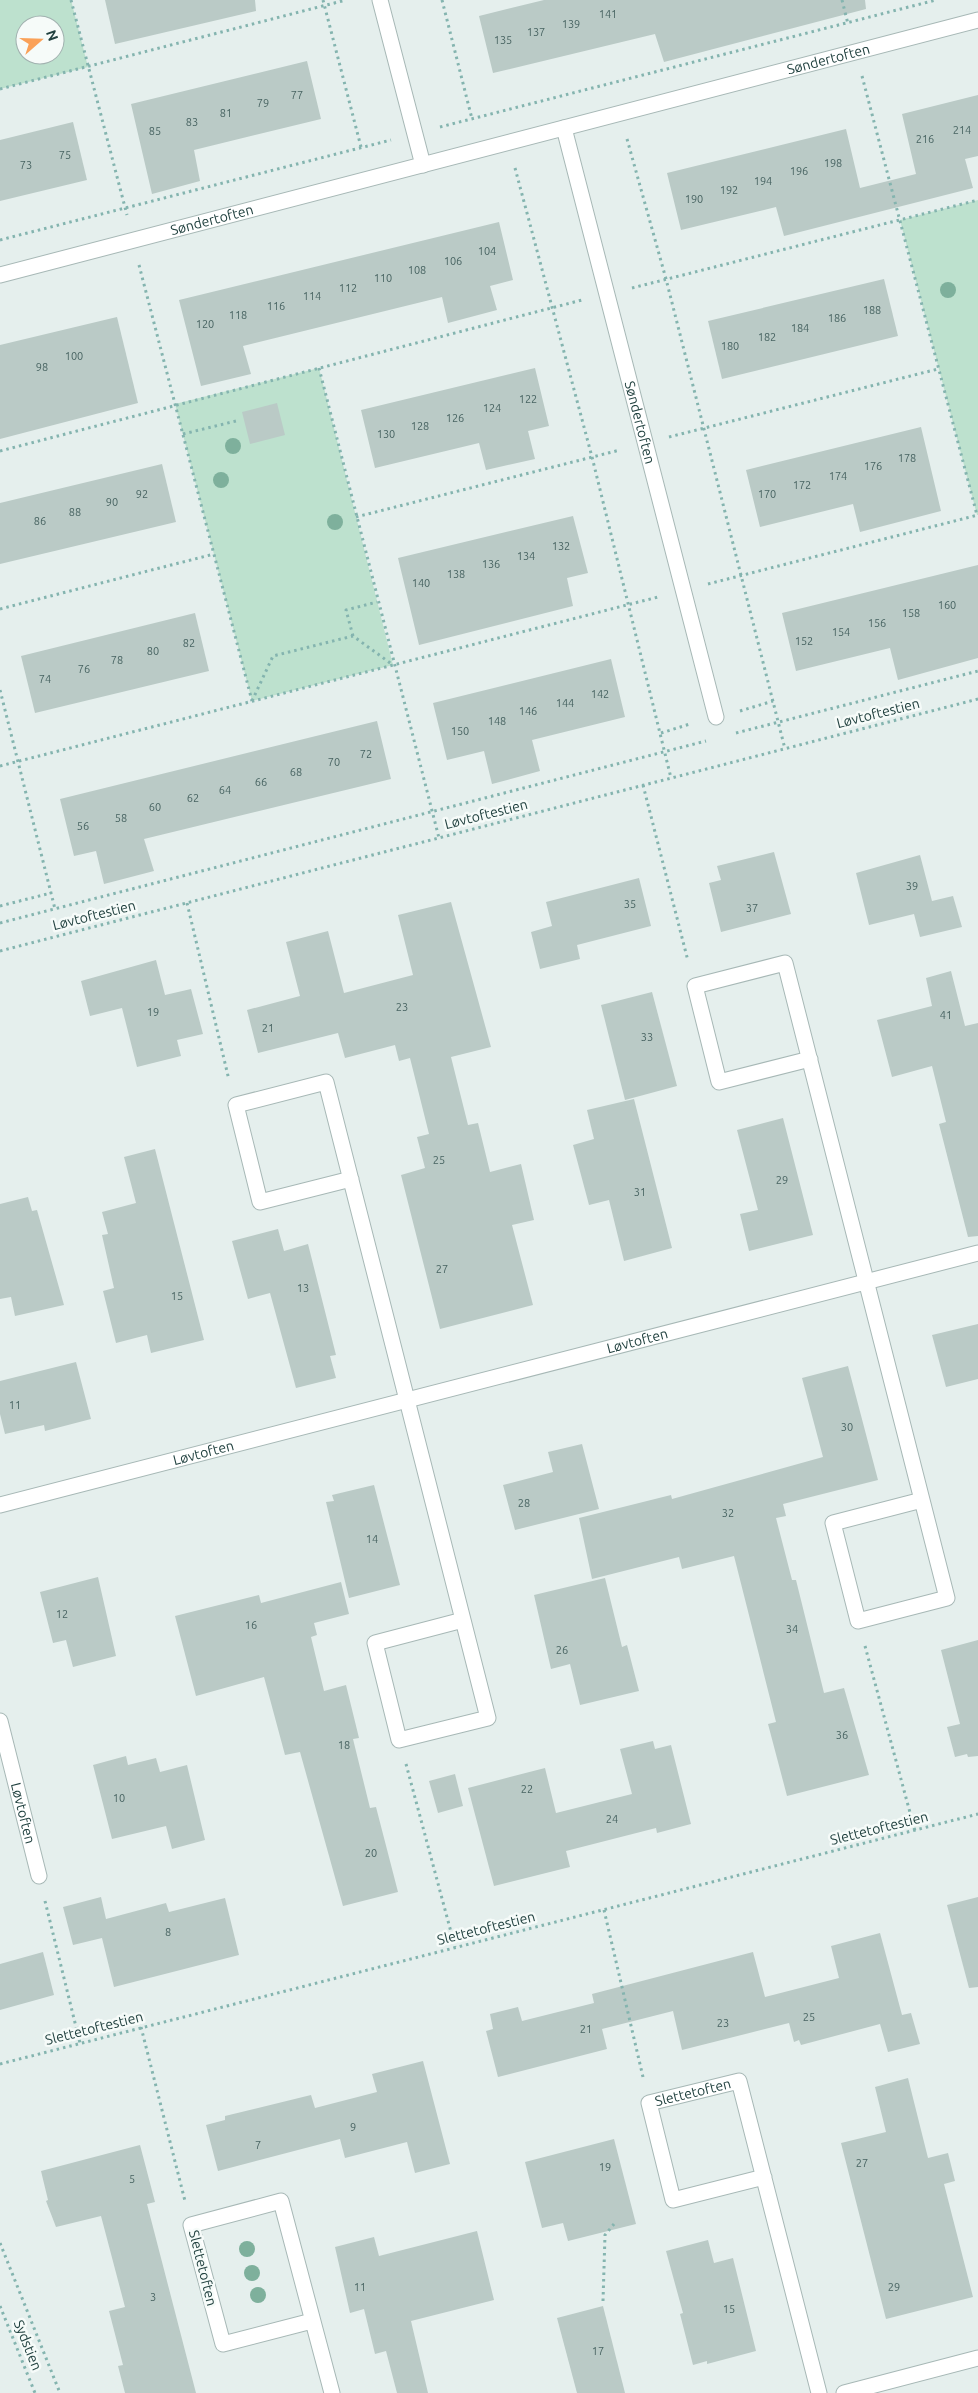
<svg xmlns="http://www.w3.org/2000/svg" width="978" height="2393" viewBox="0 0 978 2393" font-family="Ubuntu,sans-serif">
<rect width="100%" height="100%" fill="#e5efed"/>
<g fill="#bde1ce" fill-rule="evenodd">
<path d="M0 0H71L88 67 0 89ZM25 25H55V55H25Z"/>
<path d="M978 200V515H977L900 220Z"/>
<path d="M319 368 393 665 252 701 175 404Z"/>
</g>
<g fill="#bacac6">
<path d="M105 0H255L256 11 115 44Z"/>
<path d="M544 0H865L866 9 664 62 655 34 493 73 479 16Z"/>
<path d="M307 61 321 119 194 150 200 181 152 194 131 104Z"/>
<path d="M978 95V156L965 159 973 188 784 236 776 207 681 230 667 173 846 129 860 188 916 174 902 114Z"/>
<path d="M73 122 87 180 0 201V140Z"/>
<path d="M499 222 513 280 490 286 497 310 448 323 442 297 243 346 251 374 201 386 179 300Z"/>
<path d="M884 279 898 336 722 379 708 321Z"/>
<path d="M117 317 138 403 0 439V345Z"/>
<path d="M535 368 549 426 528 431 535 459 486 470 479 443 375 468 361 410Z"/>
<path d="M277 403 285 435 250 444 242 412Z"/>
<path d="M921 427 941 511 860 532 853 504 760 527 746 470Z"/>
<path d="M162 464 176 522 0 564V503Z"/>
<path d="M573 516 588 573 567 578 573 606 419 645 398 558Z"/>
<path d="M978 565V658L898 680 890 648 796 671 782 613Z"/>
<path d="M195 613 209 671 35 713 21 656Z"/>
<path d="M611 659 625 717 532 740 540 771 492 784 484 751 447 760 433 703Z"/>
<path d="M377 721 391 779 144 839 154 871 104 884 96 851 74 856 60 799Z"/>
<path d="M774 852 791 914 721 932 709 883 721 880 717 866Z"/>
<path d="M920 855 932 901 953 896 962 927 920 937 914 914 869 925 856 873Z"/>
<path d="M639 878 651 926 577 945 580 959 540 969 531 932 552 926 546 902Z"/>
<path d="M451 902 491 1047 451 1057 468 1125 478 1123 490 1172 521 1164 534 1220 512 1225 533 1305 440 1329 401 1175 425 1168 417 1137 429 1134 410 1058 399 1061 395 1045 345 1058 338 1033 258 1053 247 1010 300 996 286 942 328 931 344 993 413 975 398 915Z"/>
<path d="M156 960 165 995 191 989 203 1034 177 1040 181 1056 137 1067 122 1008 90 1016 81 981Z"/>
<path d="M951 971 965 1026 978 1023V1236L968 1237 939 1124 946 1122 932 1066 892 1077 877 1020 932 1006 926 978Z"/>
<path d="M652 992 677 1086 625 1100 601 1005Z"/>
<path d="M634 1099 672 1248 624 1261 609 1200 589 1205 573 1145 594 1139 587 1110Z"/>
<path d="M783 1118 813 1235 749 1251 740 1214 758 1210 737 1130Z"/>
<path d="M155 1149 204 1340 151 1353 147 1335 116 1343 103 1291 114 1288 102 1235 108 1234 102 1212 136 1203 124 1157Z"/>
<path d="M28 1197 32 1211 37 1210 64 1305 15 1316 11 1297 0 1299V1204Z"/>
<path d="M278 1229 284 1251 308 1244 336 1355 330 1356 336 1378 296 1388 270 1293 248 1299 232 1241Z"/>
<path d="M978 1324V1379L946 1387 932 1335Z"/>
<path d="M76 1362 91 1419 45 1431 44 1425 5 1434 0 1414V1381Z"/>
<path d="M848 1366 878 1480 783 1504 786 1516 776 1518 792 1580H796L824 1693 844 1688 869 1775 787 1796 768 1724 776 1722 734 1556 682 1569 679 1557 592 1579 579 1518 671 1495 672 1499 823 1457 802 1378Z"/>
<path d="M582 1444 599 1509 515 1530 503 1485 553 1472 548 1452Z"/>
<path d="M374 1485 400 1585 349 1598 326 1502 334 1501 332 1495Z"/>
<path d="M98 1577 116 1656 73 1667 66 1640 53 1643 40 1592Z"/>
<path d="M605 1578 622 1647 627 1645 639 1691 580 1705 570 1664 551 1669 534 1595Z"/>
<path d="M341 1582 349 1614 314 1623 317 1635 311 1637 324 1691 346 1685 359 1738 353 1739 370 1808 376 1807 398 1892 343 1906 300 1752 285 1755 264 1677 196 1696 175 1616 259 1595 261 1603Z"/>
<path d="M978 1640V1756L968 1757 967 1754 955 1757 947 1727 960 1724 941 1650Z"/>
<path d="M653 1741 655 1749 671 1745 691 1824 657 1833 656 1828 566 1851 570 1867 494 1886 468 1788 545 1768 556 1813 632 1794 620 1749Z"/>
<path d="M126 1756 128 1765 156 1758 160 1772 187 1765 205 1840 172 1849 166 1826 112 1839 93 1765Z"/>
<path d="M455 1774 463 1806 438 1813 429 1781Z"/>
<path d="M101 1897 106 1919 166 1903 169 1912 225 1898 239 1955 114 1987 102 1938 73 1945 63 1907Z"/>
<path d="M978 1897V1987L969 1988 947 1905Z"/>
<path d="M880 1933 902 2015 911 2013 920 2044 888 2052 880 2024 801 2045 799 2040 794 2042 789 2023 682 2050 673 2011 602 2029 607 2049 498 2077 486 2031 493 2029 490 2014 518 2007 522 2021 594 2003 592 1994 753 1952 765 1997 839 1978 831 1946Z"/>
<path d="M43 1952 54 1995 0 2010V1964Z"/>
<path d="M423 2061 450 2164 415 2173 407 2142 345 2158 340 2139 218 2171 206 2125 225 2120V2116L311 2095 315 2108 377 2092 372 2074Z"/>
<path d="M908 2078 928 2158 948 2153 955 2181 944 2184 973 2297 886 2319 841 2143 886 2132 875 2087Z"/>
<path d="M614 2139 636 2224 568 2241 563 2223 542 2228 525 2162Z"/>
<path d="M140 2145 155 2202 147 2204 196 2393H125L118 2366 123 2365 109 2311 125 2307 101 2216 56 2227 46 2201 48 2200 41 2171Z"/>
<path d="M477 2231 494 2300 411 2321 428 2393H397L386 2351 375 2354 364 2309 350 2313 335 2247 374 2237 379 2256Z"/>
<path d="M708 2240 714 2263 733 2258 756 2351 707 2364V2361L693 2365 680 2314 683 2313 666 2251Z"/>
<path d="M603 2306 625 2393H577L557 2318Z"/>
</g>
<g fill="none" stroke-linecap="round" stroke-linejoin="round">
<defs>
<g id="minor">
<path d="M380 0 423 165"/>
<path id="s1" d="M564 128 716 717"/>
<path id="s2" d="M0 275 978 20"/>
<path d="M810 1059 719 1082 695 986 785 963 947 1598 858 1621 833 1523 922 1500"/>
<path d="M351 1179 260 1202 236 1105 326 1082 488 1718 399 1740 375 1643 463 1620"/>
<path id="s3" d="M0 1505 978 1253"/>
<path id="s4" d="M0 1721 39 1876"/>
<path id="s5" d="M764 2177 673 2200 649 2103 739 2081 819 2393"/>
<path d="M312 2321 223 2344 191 2225 281 2201 332 2393"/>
<path d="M844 2393 978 2358"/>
</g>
</defs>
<use href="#minor" stroke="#a7b8b6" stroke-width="17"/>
<g stroke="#84b4af" stroke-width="3" stroke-dasharray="2.5 4" stroke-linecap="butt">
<path d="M71 0 127 215"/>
<path d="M323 0 361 147"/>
<path d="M442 0 472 119"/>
<path d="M842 0 848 24"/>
<path d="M862 76 977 515"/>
<path d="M0 89 346 0"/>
<path d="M440 127 936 0"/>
<path d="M627 139 666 279 785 749"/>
<path d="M515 168 592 457 671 778"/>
<path d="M0 240 391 140"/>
<path d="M139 265 252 701"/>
<path d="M632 288 978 200"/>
<path d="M319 368 439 838"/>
<path d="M183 434 236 421"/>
<path d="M669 437 938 369"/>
<path d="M0 451 582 300"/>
<path d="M356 517 620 450"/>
<path d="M708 584 978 515"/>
<path d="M0 609 214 554"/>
<path d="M353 636 346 610 377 602"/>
<path d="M0 690 55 909"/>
<path d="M252 701 273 656 353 636 393 665"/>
<path d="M740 711 773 701"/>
<path d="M661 733 690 724"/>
<path d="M736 733 978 671"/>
<path d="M0 766 658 597"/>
<path d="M643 785 688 961"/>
<path d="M187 903 229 1080"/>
<path d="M0 906 51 893"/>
<path d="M0 923 706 741"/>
<path d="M0 951 978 699"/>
<path d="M865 1646 915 1831"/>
<path d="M406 1764 455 1947"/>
<path d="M45 1901 80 2043"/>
<path d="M604 1910 643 2077"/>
<path d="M141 2027 185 2201"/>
<path d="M0 2064 978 1814"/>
<path d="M0 2243 60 2393"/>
<path d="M603 2301 605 2235 614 2224"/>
<path d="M0 2306 35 2393"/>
</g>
<use href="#minor" stroke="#fff" stroke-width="15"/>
</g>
<g fill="#7eb09c">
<circle cx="948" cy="290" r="8"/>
<circle cx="233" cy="446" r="8"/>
<circle cx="221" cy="480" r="8"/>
<circle cx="335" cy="522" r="8"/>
<circle cx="247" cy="2249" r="8"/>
<circle cx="252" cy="2273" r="8"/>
<circle cx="258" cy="2295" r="8"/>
</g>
<g text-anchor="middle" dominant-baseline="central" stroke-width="5" stroke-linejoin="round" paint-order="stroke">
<g font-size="11" fill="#486462">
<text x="608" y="14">141</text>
<text x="571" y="24">139</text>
<text x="536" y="32">137</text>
<text x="503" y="40">135</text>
<text x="297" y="95">77</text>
<text x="263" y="103">79</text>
<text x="226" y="113">81</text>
<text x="192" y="122">83</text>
<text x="962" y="130">214</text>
<text x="155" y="131">85</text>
<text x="925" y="139">216</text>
<text x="65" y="155">75</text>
<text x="833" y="163">198</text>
<text x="26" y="165">73</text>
<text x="799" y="171">196</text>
<text x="763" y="181">194</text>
<text x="729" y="190">192</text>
<text x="694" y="199">190</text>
<text x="487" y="251">104</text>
<text x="453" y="261">106</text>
<text x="417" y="270">108</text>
<text x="383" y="278">110</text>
<text x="348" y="288">112</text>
<text x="312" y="296">114</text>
<text x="276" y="306">116</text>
<text x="872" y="310">188</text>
<text x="238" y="315">118</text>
<text x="837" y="318">186</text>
<text x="205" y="324">120</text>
<text x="800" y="328">184</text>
<text x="767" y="337">182</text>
<text x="730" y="346">180</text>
<text x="74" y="356">100</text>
<text x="42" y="367">98</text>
<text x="528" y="399">122</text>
<text x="492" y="408">124</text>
<text x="455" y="418">126</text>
<text x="420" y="426">128</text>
<text x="386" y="434">130</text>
<text x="907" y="458">178</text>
<text x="873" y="466">176</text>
<text x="838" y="476">174</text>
<text x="802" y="485">172</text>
<text x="142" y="494">92</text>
<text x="767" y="494">170</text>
<text x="112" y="502">90</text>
<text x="75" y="512">88</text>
<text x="40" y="521">86</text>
<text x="561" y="546">132</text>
<text x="526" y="556">134</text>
<text x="491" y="564">136</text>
<text x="456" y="574">138</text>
<text x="421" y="583">140</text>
<text x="947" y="605">160</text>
<text x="911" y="613">158</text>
<text x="877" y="623">156</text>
<text x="841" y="632">154</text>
<text x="804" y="641">152</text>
<text x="189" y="643">82</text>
<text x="153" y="651">80</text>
<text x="117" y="660">78</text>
<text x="84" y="669">76</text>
<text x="45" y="679">74</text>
<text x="600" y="694">142</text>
<text x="565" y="703">144</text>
<text x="528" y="711">146</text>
<text x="497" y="721">148</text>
<text x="460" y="731">150</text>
<text x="366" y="754">72</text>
<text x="334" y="762">70</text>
<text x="296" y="772">68</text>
<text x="261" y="782">66</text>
<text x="225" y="790">64</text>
<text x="193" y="798">62</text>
<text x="155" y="807">60</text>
<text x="121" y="818">58</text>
<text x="83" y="826">56</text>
<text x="912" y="886">39</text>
<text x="630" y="904">35</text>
<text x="752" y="908">37</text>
<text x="402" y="1007">23</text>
<text x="153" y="1012">19</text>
<text x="946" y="1015">41</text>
<text x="268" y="1028">21</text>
<text x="647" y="1037">33</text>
<text x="439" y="1160">25</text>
<text x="782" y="1180">29</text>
<text x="640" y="1192">31</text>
<text x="442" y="1269">27</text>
<text x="303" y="1288">13</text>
<text x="177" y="1296">15</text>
<text x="15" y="1405">11</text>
<text x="847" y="1427">30</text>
<text x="524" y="1503">28</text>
<text x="728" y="1513">32</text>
<text x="372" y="1539">14</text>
<text x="62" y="1614">12</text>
<text x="251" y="1625">16</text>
<text x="792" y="1629">34</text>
<text x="562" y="1650">26</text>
<text x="842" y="1735">36</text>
<text x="344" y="1745">18</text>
<text x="527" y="1789">22</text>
<text x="119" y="1798">10</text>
<text x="612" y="1819">24</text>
<text x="371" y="1853">20</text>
<text x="168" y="1932">8</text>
<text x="809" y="2017">25</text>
<text x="723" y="2023">23</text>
<text x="586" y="2029">21</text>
<text x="353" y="2127">9</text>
<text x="258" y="2145">7</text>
<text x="862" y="2163">27</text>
<text x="605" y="2167">19</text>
<text x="132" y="2179">5</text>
<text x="360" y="2287">11</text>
<text x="894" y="2287">29</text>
<text x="153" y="2297">3</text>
<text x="729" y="2309">15</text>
<text x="598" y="2351">17</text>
</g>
<g font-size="14" fill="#224240" stroke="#f6fbf9">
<text stroke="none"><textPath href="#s2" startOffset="856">Søndertoften</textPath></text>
<text stroke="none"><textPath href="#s2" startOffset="219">Søndertoften</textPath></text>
<text stroke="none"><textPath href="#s1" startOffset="304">Søndertoften</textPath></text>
<text transform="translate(878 713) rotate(-14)">Løvtoftestien</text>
<text transform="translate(486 814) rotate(-14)">Løvtoftestien</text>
<text transform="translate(94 915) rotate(-14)">Løvtoftestien</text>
<text stroke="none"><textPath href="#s3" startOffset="658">Løvtoften</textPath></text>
<text stroke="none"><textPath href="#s3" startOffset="210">Løvtoften</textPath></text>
<text stroke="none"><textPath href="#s4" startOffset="95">Løvtoften</textPath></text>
<text transform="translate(879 1828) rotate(-14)">Slettetoftestien</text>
<text transform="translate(486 1928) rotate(-14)">Slettetoftestien</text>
<text transform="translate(94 2028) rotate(-14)">Slettetoftestien</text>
<text stroke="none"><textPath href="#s5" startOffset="239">Slettetoften</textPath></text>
<text transform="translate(203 2268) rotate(76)">Slettetoften</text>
<text transform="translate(28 2345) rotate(68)">Sydstien</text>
</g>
</g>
<g transform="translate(40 40) rotate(70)"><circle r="24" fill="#f6fbf9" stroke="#a1b1af"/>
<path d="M0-4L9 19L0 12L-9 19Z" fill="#faa158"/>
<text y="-8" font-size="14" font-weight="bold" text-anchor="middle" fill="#224240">N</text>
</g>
</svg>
